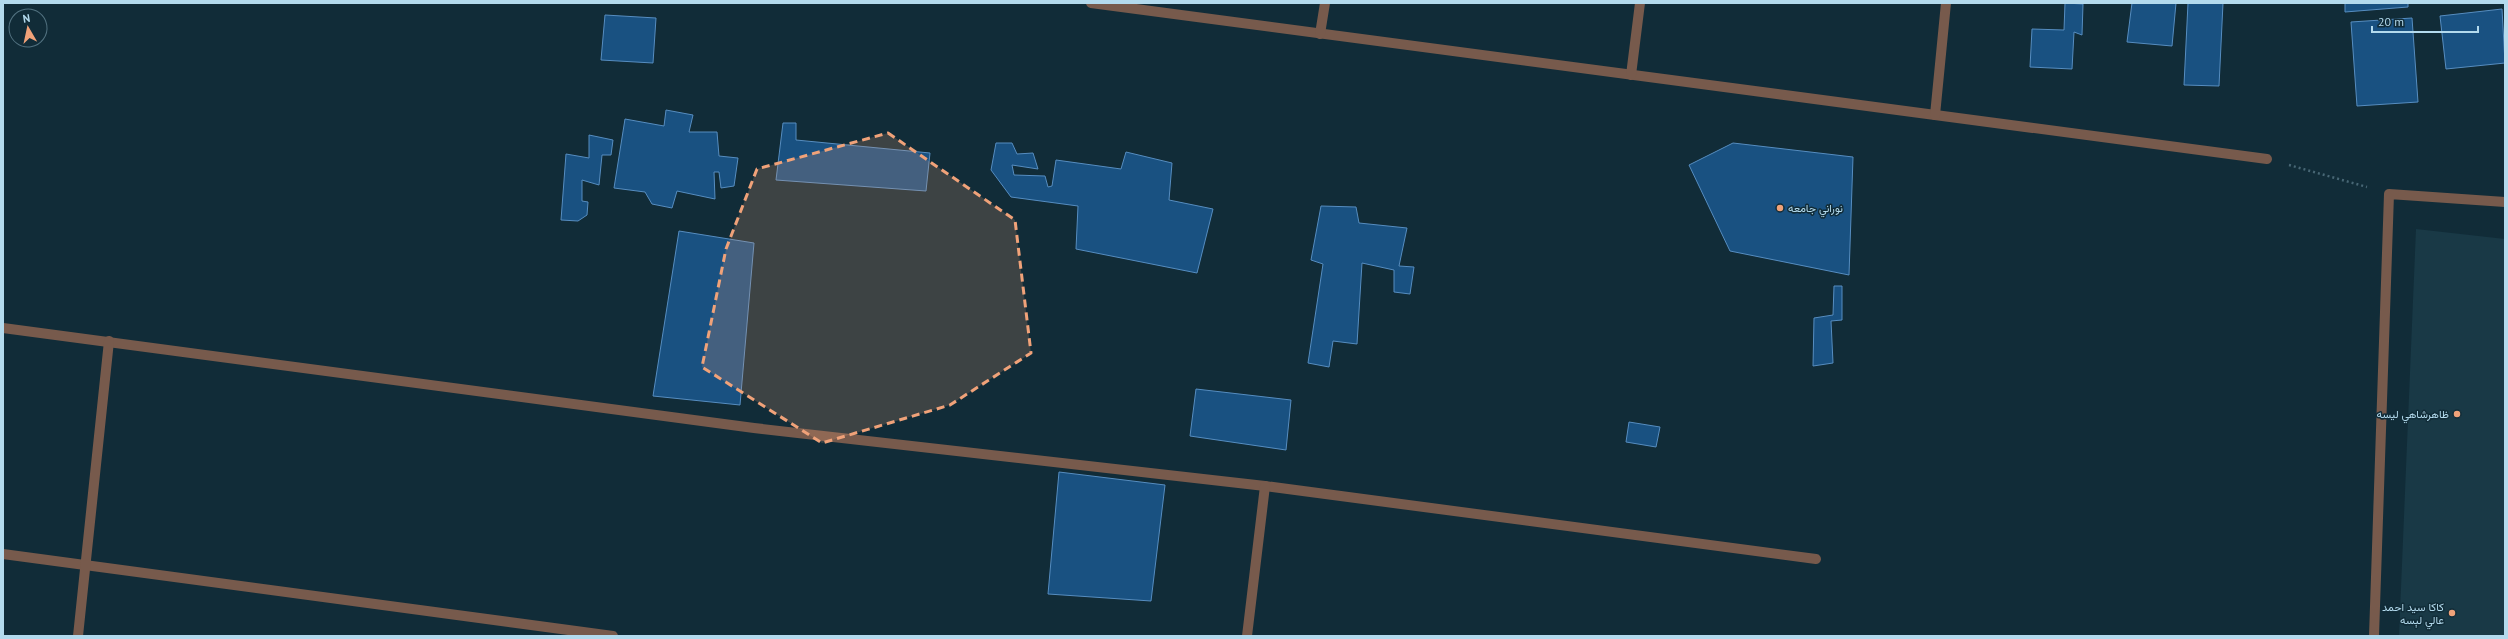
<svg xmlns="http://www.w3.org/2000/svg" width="2508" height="639" viewBox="0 0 2508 639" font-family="'PT Sans',Vazirmatn,sans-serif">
<rect width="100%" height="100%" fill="#112c38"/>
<path fill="#193946" d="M2416 229 2505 239V636H2399Z"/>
<g fill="#195181" stroke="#568dc0">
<path d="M2065 3 2083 4 2082 35 2074 32 2072 69 2030 67 2032 29 2064 30Z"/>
<path d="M2132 3H2176L2172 46 2127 42Z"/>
<path d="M2188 3H2223L2219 86 2184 85Z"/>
<path d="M2345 3H2408V7L2345 12Z"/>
<path d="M2502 9 2505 63 2446 69 2440 16Z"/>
<path d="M605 15 656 18 653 63 601 60Z"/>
<path d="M2412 18 2418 102 2357 106 2351 22Z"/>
<path d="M666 110 693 115 689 132H717L719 156 738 158 734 186 721 188 719 172H714L715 199 677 191 672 208 652 204 645 192 614 188 625 119 664 126Z"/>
<path d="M783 123H796V140L930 153 926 191 776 180Z"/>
<path d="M589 135 613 140 611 155H602L599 185 582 180V201L588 202 587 215 578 221 561 220 566 154 589 158Z"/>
<path d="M996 143H1012L1017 154 1033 153 1038 169 1012 165 1014 175 1045 176 1048 187 1052 186 1056 160 1121 169 1126 152 1172 163 1169 200 1213 209 1197 273 1076 249 1078 206 1011 197 991 170Z"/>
<path d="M1733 143 1853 157 1849 275 1730 251 1689 165Z"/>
<path d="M1321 206 1356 207 1359 223 1407 228 1399 266 1414 267 1410 294 1394 292V270L1362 263 1357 344 1333 341 1329 367 1308 363 1323 264 1311 260Z"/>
<path d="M679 231 754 243 740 405 653 396Z"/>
<path d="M1834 286H1842V320L1831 321 1833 363 1813 366 1814 318 1833 315Z"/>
<path d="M1196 389 1291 400 1286 450 1190 436Z"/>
<path d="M1629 422 1660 427 1656 447 1626 442Z"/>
<path d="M1059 472 1165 485 1151 601 1048 594Z"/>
</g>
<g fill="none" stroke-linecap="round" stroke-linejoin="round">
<path stroke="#486775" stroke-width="2.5" stroke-dasharray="2 3" stroke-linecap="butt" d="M2289 165 2367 187"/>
<g stroke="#775a4c" stroke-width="10">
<path d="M1091 3 2267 159"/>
<path d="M1320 34 1325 3"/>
<path d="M1631 75 1640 3"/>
<path d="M1935 115 1946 3"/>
<path d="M3 328 754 428 1265 486 1816 559"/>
<path d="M3 554 613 636"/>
<path d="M78 636 109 341"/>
<path d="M1247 636 1265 486"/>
<path d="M2374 636 2389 194 2505 202"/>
</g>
</g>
<path fill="#f0a279" fill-opacity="0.2" stroke="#f0a279" stroke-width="3" stroke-dasharray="8 5" stroke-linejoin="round" d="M888 133 1015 220 1031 353 950 405 822 443 702 367 726 249 757 169Z"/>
<g fill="#f0a279" stroke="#112c38" stroke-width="1.5">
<circle cx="1780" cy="208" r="4"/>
<circle cx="2457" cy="414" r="4"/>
<circle cx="2452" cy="613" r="4"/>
</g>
<g text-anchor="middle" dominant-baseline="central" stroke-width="3" stroke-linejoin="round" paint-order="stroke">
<g font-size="11" fill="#b3daed" stroke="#112c38" text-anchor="end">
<text x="1788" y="208" text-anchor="start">نوراني جامعه</text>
<text x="2449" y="414">ظاهرشاهي لیسه</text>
<text x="2444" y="607">کاکا سید احمد<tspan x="2444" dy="13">عالي لېسه</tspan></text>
</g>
</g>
<rect width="2508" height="639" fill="none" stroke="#b3daed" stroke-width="8"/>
<g transform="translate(28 28) rotate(351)"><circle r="19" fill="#112c38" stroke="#527280"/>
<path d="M0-3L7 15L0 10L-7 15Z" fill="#f0a279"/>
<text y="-6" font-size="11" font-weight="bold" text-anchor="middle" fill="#b3daed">N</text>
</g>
<path d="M2372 26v6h106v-6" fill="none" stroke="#b3daed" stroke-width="2"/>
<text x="2378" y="26" font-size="12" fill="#b3daed" stroke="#112c38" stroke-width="3" paint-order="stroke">20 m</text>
</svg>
